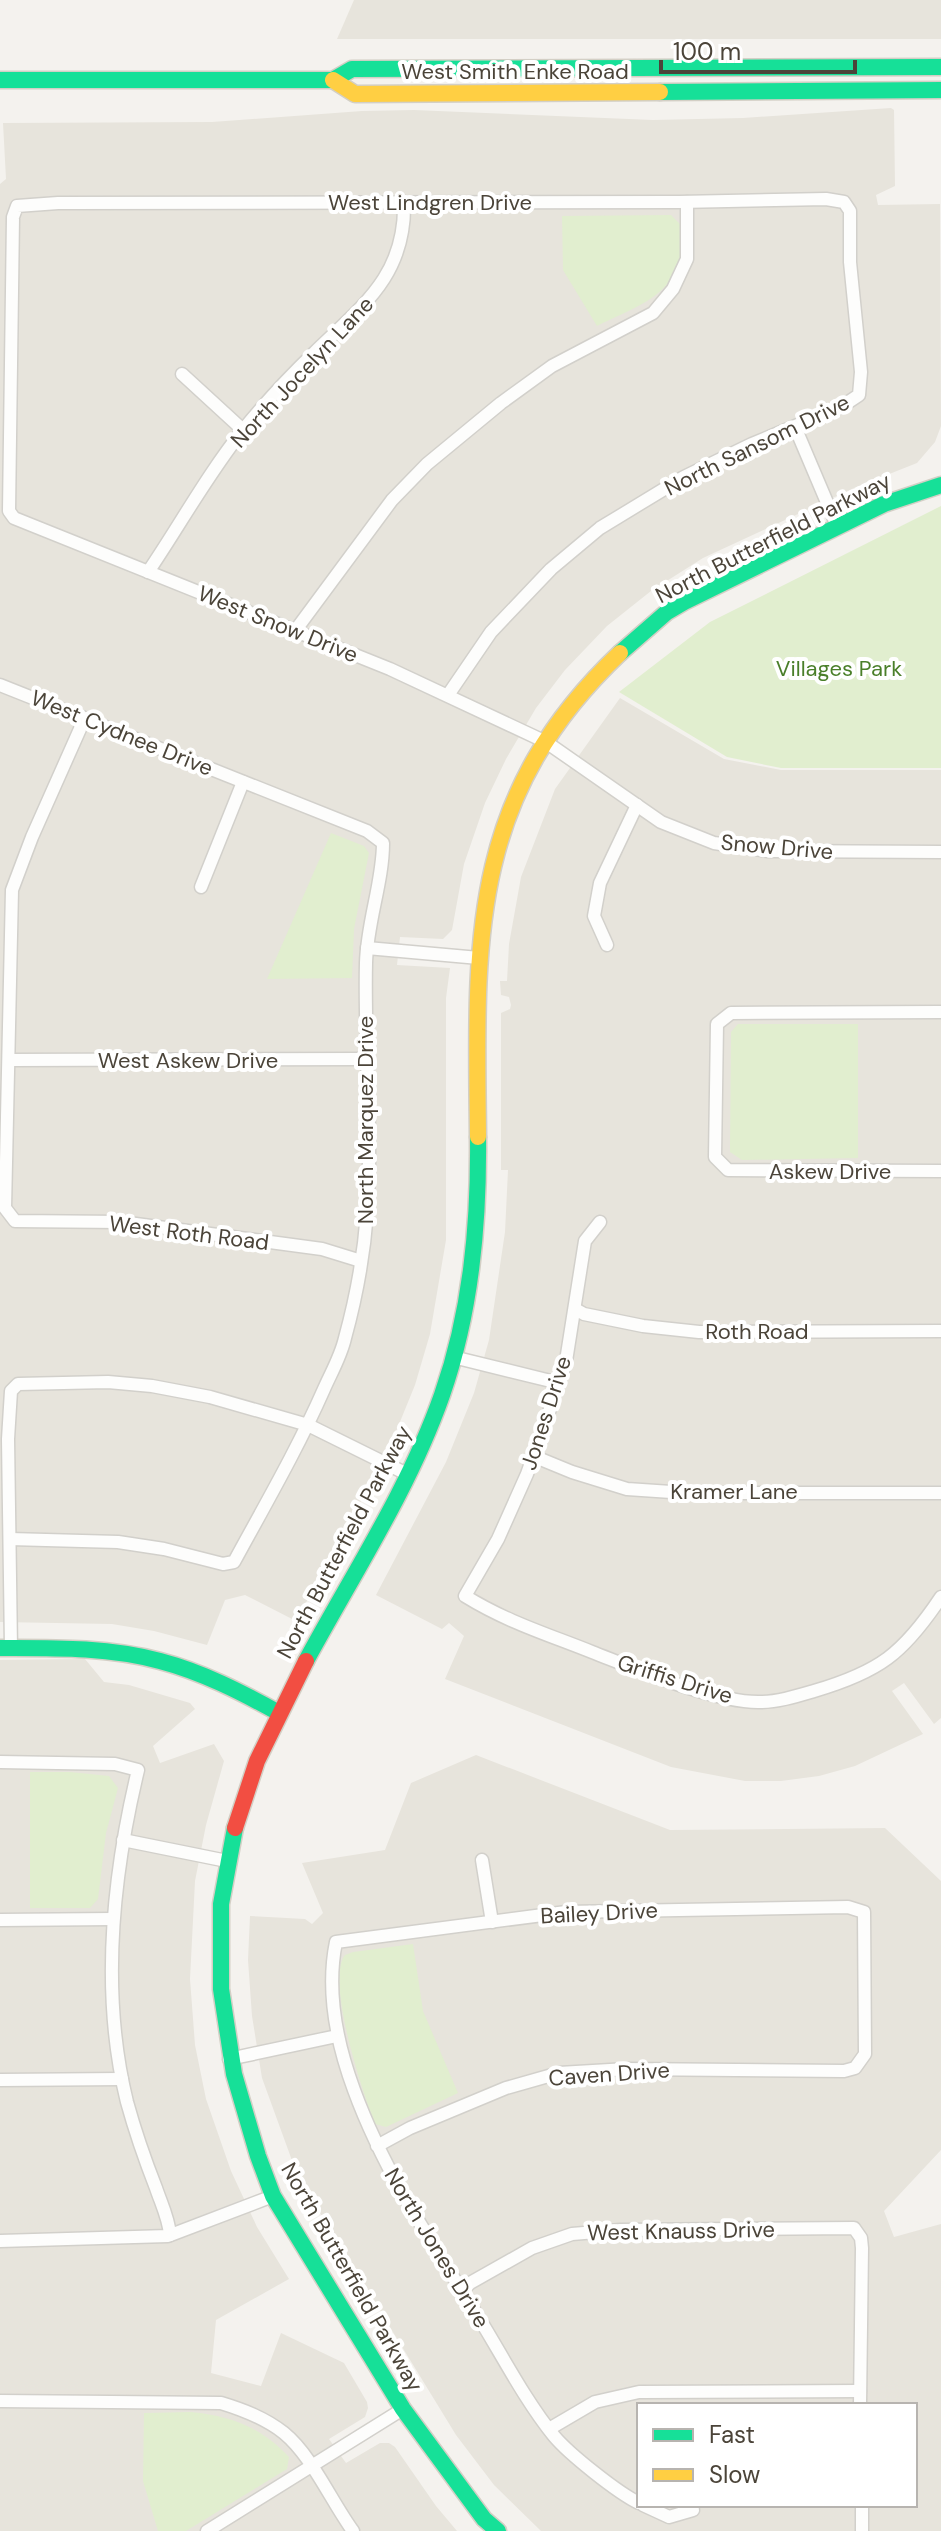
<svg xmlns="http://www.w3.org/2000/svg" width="941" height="2531" viewBox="0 0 941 2531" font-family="'DM Sans',sans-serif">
<rect width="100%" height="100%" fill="#f4f2ee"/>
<g fill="#e7e4dc" fill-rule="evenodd">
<path d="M354 0H941V39H337Z"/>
<path d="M891 108 894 110 895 186 876 195 878 205 940 204 941 426 935 442 917 463 854 488 703 558 651 591 607 626 565 670 536 708 506 759 485 803 464 864 452 930 443 939 400 937 397 965 450 968 446 998V1240L430 1334 415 1385 395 1434 369 1486 296 1621 245 1595 225 1600 207 1645 154 1631 112 1624 0 1622V184L6 179 3 123 212 122 362 111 414 110 653 120 743 118Z"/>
<path d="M620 698 724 759 781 770H941V1718L934 1724 904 1683 892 1691 923 1734 855 1766 819 1776 781 1781H745L671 1767 445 1679 464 1636 449 1623 442 1629 376 1595 446 1462 474 1393 489 1340 505 1232 508 1170H501V1013L510 1009 511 1005 509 997 501 995 500 981H507L509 944 521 877 555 789Z"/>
<path d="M85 1659 104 1682 129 1685 190 1703 195 1709 153 1746 160 1763 214 1744 224 1761 206 1825 195 1881 190 1979 195 2045 206 2099 231 2171 257 2227 289 2279 216 2320 211 2373 261 2386 281 2333 344 2363 367 2402 368 2408 365 2417 329 2439 346 2463 380 2443H389L395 2447 436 2506 457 2531H0V1660Z"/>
<path d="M476 1755 670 1830 885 1828 941 1881V2150L884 2211 894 2237 941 2224V2531H541L494 2485 456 2435 298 2177 262 2078 252 2016 248 1960 250 1916 305 1919 312 1924 323 1913 302 1863 385 1850 411 1783ZM639 2405H915V2505H639Z"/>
</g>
<g fill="#e1eecf">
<path d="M671 215 681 225C681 237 683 252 679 263 668 299 628 310 597 326L563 270 562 216Z"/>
<path d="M941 506V768H781L727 757 619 692 710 622Z"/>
<path d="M331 833 364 846 369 853 354 929 352 978 267 979Z"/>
<path d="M738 1024H858V1158L742 1160 730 1152 731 1032Z"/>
<path d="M70 1772 109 1776 118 1788 106 1833 98 1899 90 1908H30V1772Z"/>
<path d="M413 1944 423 2011 458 2093 386 2127 375 2124C363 2094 325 1979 345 1955L353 1952Z"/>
<path d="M191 2412C231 2416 261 2427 289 2457L287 2469 186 2531H158L143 2481 144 2413Z"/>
</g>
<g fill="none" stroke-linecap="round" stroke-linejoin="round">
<defs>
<g id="street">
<path d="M182 374 243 430"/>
<path d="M795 427 837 526"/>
<path d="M148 572C180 525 207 475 243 430 265 403 289 377 314 353 362 306 406 276 404 202"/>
<path d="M295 631 392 500 427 464 501 403 552 366 653 313 673 289 687 259V202"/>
<path d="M0 685 367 831 383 843C383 882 367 922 366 963 364 1046 373 1130 367 1213 364 1254 356 1298 345 1338 341 1356 331 1373 324 1389 298 1448 265 1505 234 1562L223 1564 164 1549 118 1542 10 1539"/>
<path d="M448 695 491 632 551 569 600 528 684 477 752 444 841 407 859 395 861 372 850 262V211L844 202 826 199 679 202 58 203 17 206 13 217 9 511 14 518 390 669 546 742 661 822 714 843 768 851 941 852"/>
<path d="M82 717 80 729 32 837 12 890 5 1208 15 1221 121 1222 322 1249 361 1261"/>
<path d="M201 887 243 782"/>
<path d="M607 945 594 916 600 883 637 805"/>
<path d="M367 948 479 958"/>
<path d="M941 1012 731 1013 717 1024 715 1157 728 1170 941 1171"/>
<path d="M9 1060 366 1059"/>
<path d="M600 1222 585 1241 566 1361 549 1412 527 1474 498 1539 465 1596C507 1622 547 1634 592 1652 636 1669 715 1703 760 1702 778 1702 797 1696 814 1691 879 1672 903 1654 941 1597"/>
<path d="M575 1309 584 1314 643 1326 699 1332 941 1331"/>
<path d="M453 1357 559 1383"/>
<path d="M533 1456 572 1472 627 1489 686 1493H941"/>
<path d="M11 1648 8 1439 11 1391 18 1384 108 1382 152 1386 210 1397 308 1425 407 1474"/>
<path d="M0 1762 115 1764 138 1770C112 1878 100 1993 127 2102 135 2131 145 2160 156 2188 161 2203 169 2219 170 2235"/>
<path d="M123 1840 227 1861"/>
<path d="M482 1860 492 1922"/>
<path d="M0 1920 113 1919"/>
<path d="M229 2059 337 2036"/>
<path d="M0 2080 122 2079"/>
<path d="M377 2146 410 2128 506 2088 559 2073 627 2069 844 2071 855 2068 865 2054 864 1912 848 1907 566 1912 336 1942C326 1991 337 2044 354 2090 384 2172 433 2245 479 2318 503 2357 525 2400 554 2436 569 2454 618 2493 639 2503"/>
<path d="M0 2241 168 2236 273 2196"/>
<path d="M462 2291 470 2283 532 2248 572 2234 620 2230 854 2228 861 2238 862 2248 860 2405"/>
<path d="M0 2401 221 2403C244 2410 265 2418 284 2433 312 2456 331 2501 353 2531"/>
<path d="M549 2429 595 2402 639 2392 860 2391"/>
<path d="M643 2505 669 2517 693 2510"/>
<path d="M862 2505V2531"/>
<path d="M207 2531 403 2409"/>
</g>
<g id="fast">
<path d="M0 80H333L352 69 941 67"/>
<path d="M660 92 941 90"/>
<path d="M620 653 667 612 684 602 884 504 941 485"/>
<path d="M0 1648C54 1648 108 1647 160 1661 202 1672 241 1692 279 1713"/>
<path d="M306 1661C353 1574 409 1489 442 1395 471 1312 479 1225 478 1137"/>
<path d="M235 1828 221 1904V1989L234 2074 258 2156 273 2196 403 2409 484 2519 498 2531"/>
</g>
<g id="slow">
<path d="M333 80 355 94 660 92"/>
<path d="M478 1137C476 943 467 798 620 653"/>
</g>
<path id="jam" d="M235 1828 257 1761 306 1661"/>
</defs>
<use href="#street" stroke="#d2d0cb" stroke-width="15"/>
<use href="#fast" stroke="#d3cfc5" stroke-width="19"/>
<use href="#slow" stroke="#d3cfc5" stroke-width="19"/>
<use href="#jam" stroke="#d3cfc5" stroke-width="19"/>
<use href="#street" stroke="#fdfdfc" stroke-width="12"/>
<use href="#fast" stroke="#16e098" stroke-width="16"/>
<use href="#slow" stroke="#ffcf43" stroke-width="16"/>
<use href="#jam" stroke="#f24e42" stroke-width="16"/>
</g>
<g text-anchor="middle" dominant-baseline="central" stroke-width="8" stroke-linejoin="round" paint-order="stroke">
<g font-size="22" fill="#4b4439" stroke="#fff">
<text x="515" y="71">West Smith Enke Road</text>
<text x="430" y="202">West Lindgren Drive</text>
<text transform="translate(302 372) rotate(-47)">North Jocelyn Lane</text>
<text transform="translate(757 445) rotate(-26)">North Sansom Drive</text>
<text transform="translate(773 538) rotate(-27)">North Butterfield Parkway</text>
<text transform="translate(278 624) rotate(22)">West Snow Drive</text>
<text transform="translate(122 733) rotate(22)">West Cydnee Drive</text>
<text transform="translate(777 847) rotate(5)">Snow Drive</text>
<text x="188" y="1060">West Askew Drive</text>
<text transform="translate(365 1120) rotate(-90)">North Marquez Drive</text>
<text x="830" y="1171">Askew Drive</text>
<text transform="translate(189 1233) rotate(7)">West Roth Road</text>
<text x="757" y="1331">Roth Road</text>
<text transform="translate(546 1413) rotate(-72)">Jones Drive</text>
<text x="734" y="1491">Kramer Lane</text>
<text transform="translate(344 1542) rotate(-62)">North Butterfield Parkway</text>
<text transform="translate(675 1679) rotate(17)">Griffis Drive</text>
<text transform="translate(599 1913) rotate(-3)">Bailey Drive</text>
<text transform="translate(609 2074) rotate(-4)">Caven Drive</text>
<text transform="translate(681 2231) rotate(-1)">West Knauss Drive</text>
<text transform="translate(437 2248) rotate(59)">North Jones Drive</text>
<text transform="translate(352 2277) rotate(60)">North Butterfield Parkway</text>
</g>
<g font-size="22" fill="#4a7f2a" stroke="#fff">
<text x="839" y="668">Villages Park</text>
</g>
</g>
<rect x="637" y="2403" width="280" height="104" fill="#ffffff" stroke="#b7b4b0" stroke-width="2"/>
<rect x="653" y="2429" width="40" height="12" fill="#16e098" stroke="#b7b4b0" stroke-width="2"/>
<text x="709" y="2443" font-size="24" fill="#4b4439">Fast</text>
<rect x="653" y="2469" width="40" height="12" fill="#ffcf43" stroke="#b7b4b0" stroke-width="2"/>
<text x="709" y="2483" font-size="24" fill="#4b4439">Slow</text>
<path d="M661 60v12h194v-12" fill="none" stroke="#4b4439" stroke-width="4"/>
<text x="673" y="60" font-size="24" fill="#4b4439" stroke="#ffffff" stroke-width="6" paint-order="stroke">100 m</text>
</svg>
